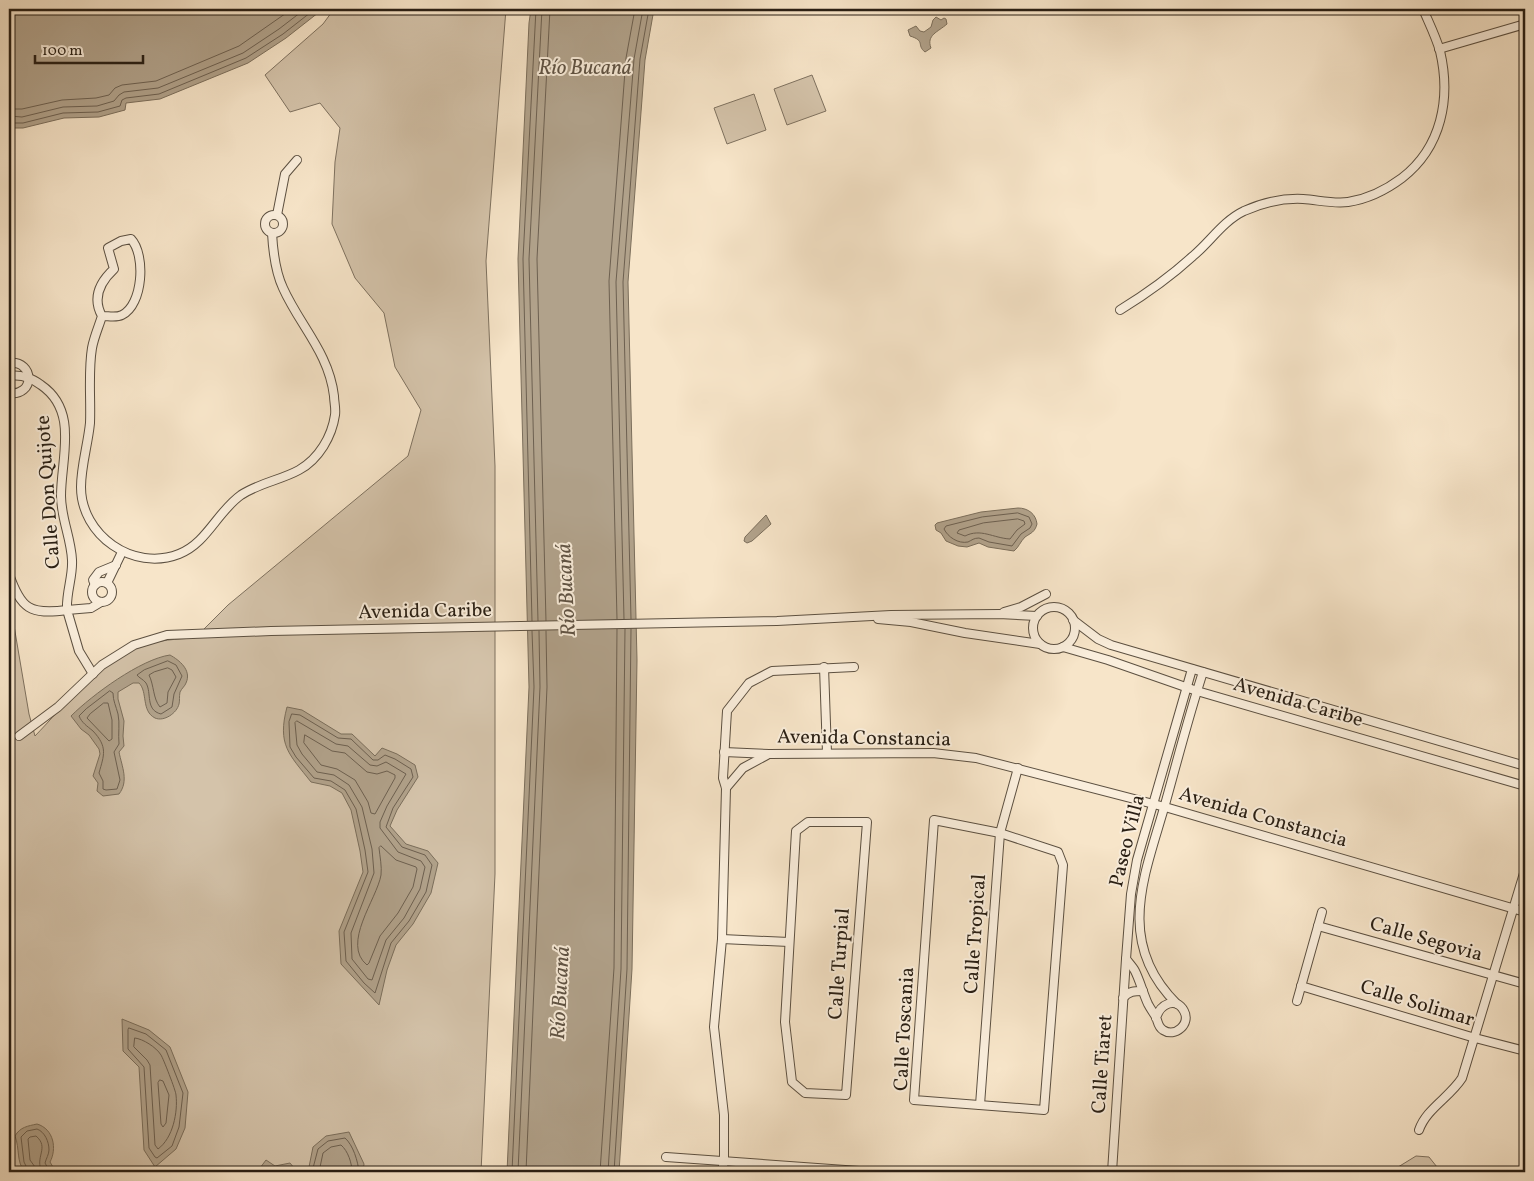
<svg xmlns="http://www.w3.org/2000/svg" width="1534" height="1181" viewBox="0 0 1534 1181" font-family="Vollkorn,serif">
<rect width="100%" height="100%" fill="#f7e5c9"/>
<filter id="stains"><feTurbulence type="fractalNoise" baseFrequency=".004" numOctaves="4"/><feColorMatrix values="0 0 0 0 .2 0 0 0 0 .09 0 0 0 0 .02 0 0 0 .5 -.17"/></filter>
<radialGradient id="worn" r=".72"><stop offset=".6" stop-color="#630" stop-opacity="0"/><stop offset="1" stop-color="#630" stop-opacity=".3"/></radialGradient>
<g fill="#d4c3aa" stroke="#7e715f">
<path d="M334 9H506L486 261 495 466V874L481 1172H9V603L11 608 29 714 35 736C64 706 101 659 141 646 159 640 176 639 195 638L228 605 408 456 421 410 395 367 384 313 355 278 332 224 335 162 340 128 320 103 290 112 265 75 323 24Z"/>
<path d="M812 75 826 111 787 125 774 89Z"/>
<path d="M754 94 766 130 727 144 714 108Z"/>
<path d="M1416 1156 1429 1157 1441 1172H1390Z"/>
</g>
<g fill="#b1a28b" stroke="#7b6e5b">
<path d="M9 9H323L286 38 248 63 160 99 126 103 125 110 99 117 64 118 23 128H9Z"/>
<path d="M531 9H654L645 60 628 282 637 660 632 969 619 1172H507L529 687 518 259 529 23Z"/>
<path d="M936 17 941 20 944 18 946 19 947 24C938 32 926 35 931 48L925 52C916 45 926 41 910 36L908 30 916 26 920 31 924 32 931 27 933 20Z"/>
<path d="M1018 508C1028 508 1036 514 1037 524 1035 532 1031 533 1025 537 1020 542 1019 547 1014 551L988 547 979 543 967 547 958 546 946 541 941 533 936 530 935 525 937 523 981 512Z"/>
<path d="M766 515 771 524 752 541 747 543 744 541 745 537Z"/>
<path d="M170 655C179 660 192 670 186 683 185 686 182 688 180 692 179 697 180 700 179 704 177 713 164 722 155 718 141 711 148 692 139 683H133L118 692V699L124 721 123 736 124 746 119 752C122 767 129 781 119 794L103 796 97 791 98 783 93 776 100 754 99 749 89 735 81 729 71 716C92 695 141 659 170 655Z"/>
<path d="M287 707 302 710 341 734H352L375 756 382 748 397 754 415 765 418 777 397 810 390 826 406 844 428 851 438 863 431 893 413 924 396 945 387 970 379 1005 341 964 339 931 363 872 360 851 351 810 342 793 330 786 311 782C289 754 277 745 287 707Z"/>
<path d="M122 1019 149 1030 170 1047 188 1092 185 1128 176 1149 155 1167 144 1150 139 1067 123 1051Z"/>
<path d="M37 1124C54 1129 57 1149 50 1162L56 1172H25C16 1162 20 1149 15 1136 20 1127 28 1126 37 1124Z"/>
<path d="M349 1132 364 1164 363 1172H305L309 1167 313 1147 326 1136Z"/>
<path d="M266 1160 275 1166 290 1163 295 1169 300 1172H257Z"/>
</g>
<g fill="none" stroke-linecap="round" stroke-linejoin="round">
<g stroke="#6d6050" stroke-width="1">
<path d="M9 109H22L62 100 96 98 109 95 115 88 122 85 156 81 239 46 292 9"/>
<path d="M9 116 22 117 63 107 97 106 114 101 119 95 124 92 158 88 243 53 279 29 305 9"/>
<path d="M9 123H23L63 113 98 112 120 106 122 100 126 98 159 94 246 58 283 34 315 9"/>
<path d="M1018 513 1029 517 1032 524 1030 528 1021 534 1012 546 989 542 979 538C974 538 972 540 968 542 958 544 948 537 944 529L946 526 982 517Z"/>
<path d="M1018 519 1024 521 1025 524 1017 530 1010 539C993 538 981 528 965 536L957 533 959 530 983 523Z"/>
<path d="M617 619 609 281 626 58 635 9"/>
<path d="M624 619 616 282 634 59 643 9"/>
<path d="M631 619 623 282 640 59 649 9"/>
<path d="M532 621 523 259 536 9"/>
<path d="M538 621 529 259 542 9"/>
<path d="M546 621 537 259 550 9"/>
<path d="M168 661 176 665 182 676 174 694 172 707 161 714C145 710 152 693 146 683 143 679 139 678 137 675L144 670Z"/>
<path d="M168 668 172 670 176 677 168 692 167 703 160 707C153 699 154 685 149 675L154 672Z"/>
<path d="M110 691 113 693C113 701 116 706 118 714 120 723 118 734 119 744L114 752 120 780 117 789 106 790 103 789V781L99 773C104 755 108 747 93 731 87 726 82 723 79 716L86 709Z"/>
<path d="M104 703H108L112 720V739L109 741 87 718 90 714Z"/>
<path d="M292 714 300 715 338 738 351 739 373 760H378L385 755 395 759 411 769 413 777 393 808 386 827 402 847 425 855 432 865 426 892 409 921 391 943 375 993 364 983 346 961 344 932 368 872 365 850 356 809 345 790 331 781 314 778 296 757 290 747 289 722Z"/>
<path d="M297 721 336 744 348 746 370 765 377 766 386 762 406 774 387 806 380 822V828L398 852 421 861 425 867 420 889 404 918 386 940 372 980 368 979 352 959 351 933 374 873 372 849 362 807 349 785 334 775 317 772 302 754 297 745 295 723Z"/>
<path d="M305 735 332 751 345 753 367 772 377 774 387 771 395 775V778L375 814 371 813 368 802 355 780 337 769 321 765 304 743Z"/>
<path d="M381 846 396 860 416 867 417 869 413 887 398 913 380 936 369 963 367 965C341 944 377 899 381 875 382 867 380 857 379 848Z"/>
<path d="M129 1028 146 1034 166 1050 183 1093 179 1127 172 1146 157 1158 155 1157 149 1148 144 1067 128 1049V1030Z"/>
<path d="M135 1038C143 1039 156 1047 161 1055 163 1058 176 1091 176 1095 178 1112 173 1138 158 1149L155 1145 150 1065 147 1060 134 1047Z"/>
<path d="M160 1080 163 1081 169 1095 166 1123 163 1127 161 1124 158 1083Z"/>
<path d="M29 1172 24 1162 21 1137 27 1131 37 1129C45 1132 49 1142 49 1150 49 1154 46 1159 45 1163L50 1172"/>
<path d="M35 1172V1167L30 1160 28 1139 30 1137 36 1136C50 1148 34 1157 42 1172"/>
<path d="M312 1172 318 1149 328 1141 345 1138C353 1145 358 1161 359 1172"/>
<path d="M319 1172 323 1153 331 1147 341 1145C348 1151 352 1163 352 1172"/>
<path d="M512 1172 534 687 532 631"/>
<path d="M518 1172 540 687 539 631"/>
<path d="M526 1172 547 687 546 631"/>
<path d="M600 1172 614 968 617 629"/>
<path d="M608 1172 621 969 625 629"/>
<path d="M614 1172 627 969 631 629"/>
</g>
<defs>
<g id="minor">
<path d="M1439 49 1525 24"/>
<circle cx="274" cy="224" r="9"/>
<path d="M277 215 285 174 297 160"/>
<path d="M1120 310C1146 294 1170 277 1193 256 1210 242 1223 221 1244 211 1262 203 1283 198 1303 199 1318 200 1333 204 1348 202 1368 199 1386 190 1402 178 1442 147 1451 98 1440 51 1436 37 1429 23 1423 9"/>
<path d="M102 316C92 298 100 282 114 269L108 248 121 241 131 239C146 255 143 305 122 315 116 318 109 316 102 316 99 326 94 337 92 348 88 372 91 399 90 423 88 444 81 466 81 487 81 535 133 572 179 554 207 543 217 512 241 495 259 483 281 480 299 470 319 459 332 436 335 415 336 408 334 402 334 396 329 353 300 326 283 288 275 271 273 251 272 233"/>
<path d="M9 363C35 360 35 397 9 393"/>
<path d="M9 376C20 374 32 378 41 385 79 411 61 458 61 496 61 518 71 538 72 560 73 577 66 592 67 610 30 615 21 609 9 574"/>
<circle cx="102" cy="592" r="10"/>
<path d="M107 583 122 552"/>
<path d="M95 585 93 580 99 572 116 565"/>
<circle cx="1054" cy="628" r="21"/>
<path d="M1004 612 1021 607 1046 594"/>
<path d="M878 619 911 622 965 633 1040 644"/>
<path d="M1073 620 1098 639 1111 645 1525 766"/>
<path d="M1063 647 1108 660 1197 691 1525 786"/>
<path d="M824 667 827 753"/>
<path d="M93 674 79 651 67 610 91 608 101 602"/>
<path d="M19 736 58 707 102 665 134 645 167 635 271 631 777 621 891 615 999 614 1037 616"/>
<path d="M724 752 769 754 933 753 976 758 1165 807 1525 912"/>
<path d="M726 788 743 768 767 755"/>
<path d="M934 820 1000 833 1058 852 1063 865 1044 1110 914 1100Z"/>
<path d="M808 822H867L846 1095 805 1093 792 1082 785 1022 796 831Z"/>
<path d="M1318 926 1525 984"/>
<path d="M722 939 789 942"/>
<path d="M1301 986 1475 1038 1525 1051"/>
<path d="M1123 998C1129 991 1134 991 1143 991"/>
<path d="M1297 1001 1322 912"/>
<path d="M1177 1004C1113 941 1146 873 1166 801 1178 758 1189 715 1203 672"/>
<path d="M1156 1018C1160 1004 1176 996 1184 1011 1191 1024 1175 1038 1163 1030 1158 1027 1158 1022 1156 1017 1153 1012 1150 1008 1148 1004 1143 993 1140 981 1135 971 1133 967 1129 963 1126 959L1131 894 1137 860 1192 669"/>
<path d="M980 1105 1000 833 1018 768"/>
<path d="M1419 1130C1426 1109 1450 1097 1462 1078L1525 870"/>
<path d="M666 1157 873 1172"/>
<path d="M722 1172 724 1160V1115L714 1027 722 939 726 788 723 778 727 711 749 683 772 671 854 667"/>
<path d="M1112 1172 1126 959"/>
</g>
</defs>
<use href="#minor" stroke="#5c5041" stroke-width="10"/>
<use href="#minor" stroke="#faeedc" stroke-width="8"/>
</g>
<g text-anchor="middle" dominant-baseline="central" stroke-width="4" stroke-linejoin="round" paint-order="stroke">
<g font-size="20" fill="#291f14" stroke="#faeedc">
<text transform="translate(49 492) rotate(-94)">Calle Don Quijote</text>
<text transform="translate(425 612) rotate(-1)">Avenida Caribe</text>
<text transform="translate(1298 703) rotate(16)">Avenida Caribe</text>
<text transform="translate(864 739) rotate(1)">Avenida Constancia</text>
<text transform="translate(1263 818) rotate(16)">Avenida Constancia</text>
<text transform="translate(1128 841) rotate(-76)">Paseo Villa</text>
<text transform="translate(976 934) rotate(-86)">Calle Tropical</text>
<text transform="translate(1426 940) rotate(16)">Calle Segovia</text>
<text transform="translate(840 964) rotate(-86)">Calle Turpial</text>
<text transform="translate(1417 1004) rotate(17)">Calle Solimar</text>
<text transform="translate(905 1029) rotate(-87)">Calle Toscania</text>
<text transform="translate(1103 1064) rotate(-86)">Calle Tiaret</text>
</g>
<g font-size="21" font-style="italic" fill="#5f5344" stroke="#faeedc">
<text x="585" y="68">Río Bucaná</text>
<text transform="translate(567 590) rotate(-93)">Río Bucaná</text>
<text transform="translate(561 993) rotate(-87)">Río Bucaná</text>
</g>
</g>
<rect width="1534" height="1181" fill="none" stroke="#f7e5c9" stroke-width="30"/>
<rect x="10" y="10" width="1514" height="1161" fill="none" stroke="#291f14" stroke-width="2.5"/>
<rect x="15" y="15" width="1504" height="1151" fill="none" stroke="#291f14"/>
<path d="M35 55v8h108v-8" fill="none" stroke="#291f14" stroke-width="2.5"/>
<text x="42" y="55" font-size="15" fill="#291f14" stroke="#faeedc" stroke-width="4" paint-order="stroke">100 m</text>
<rect width="100%" height="100%" filter="url(#stains)"/>
<rect width="100%" height="100%" fill="url(#worn)"/>
</svg>
